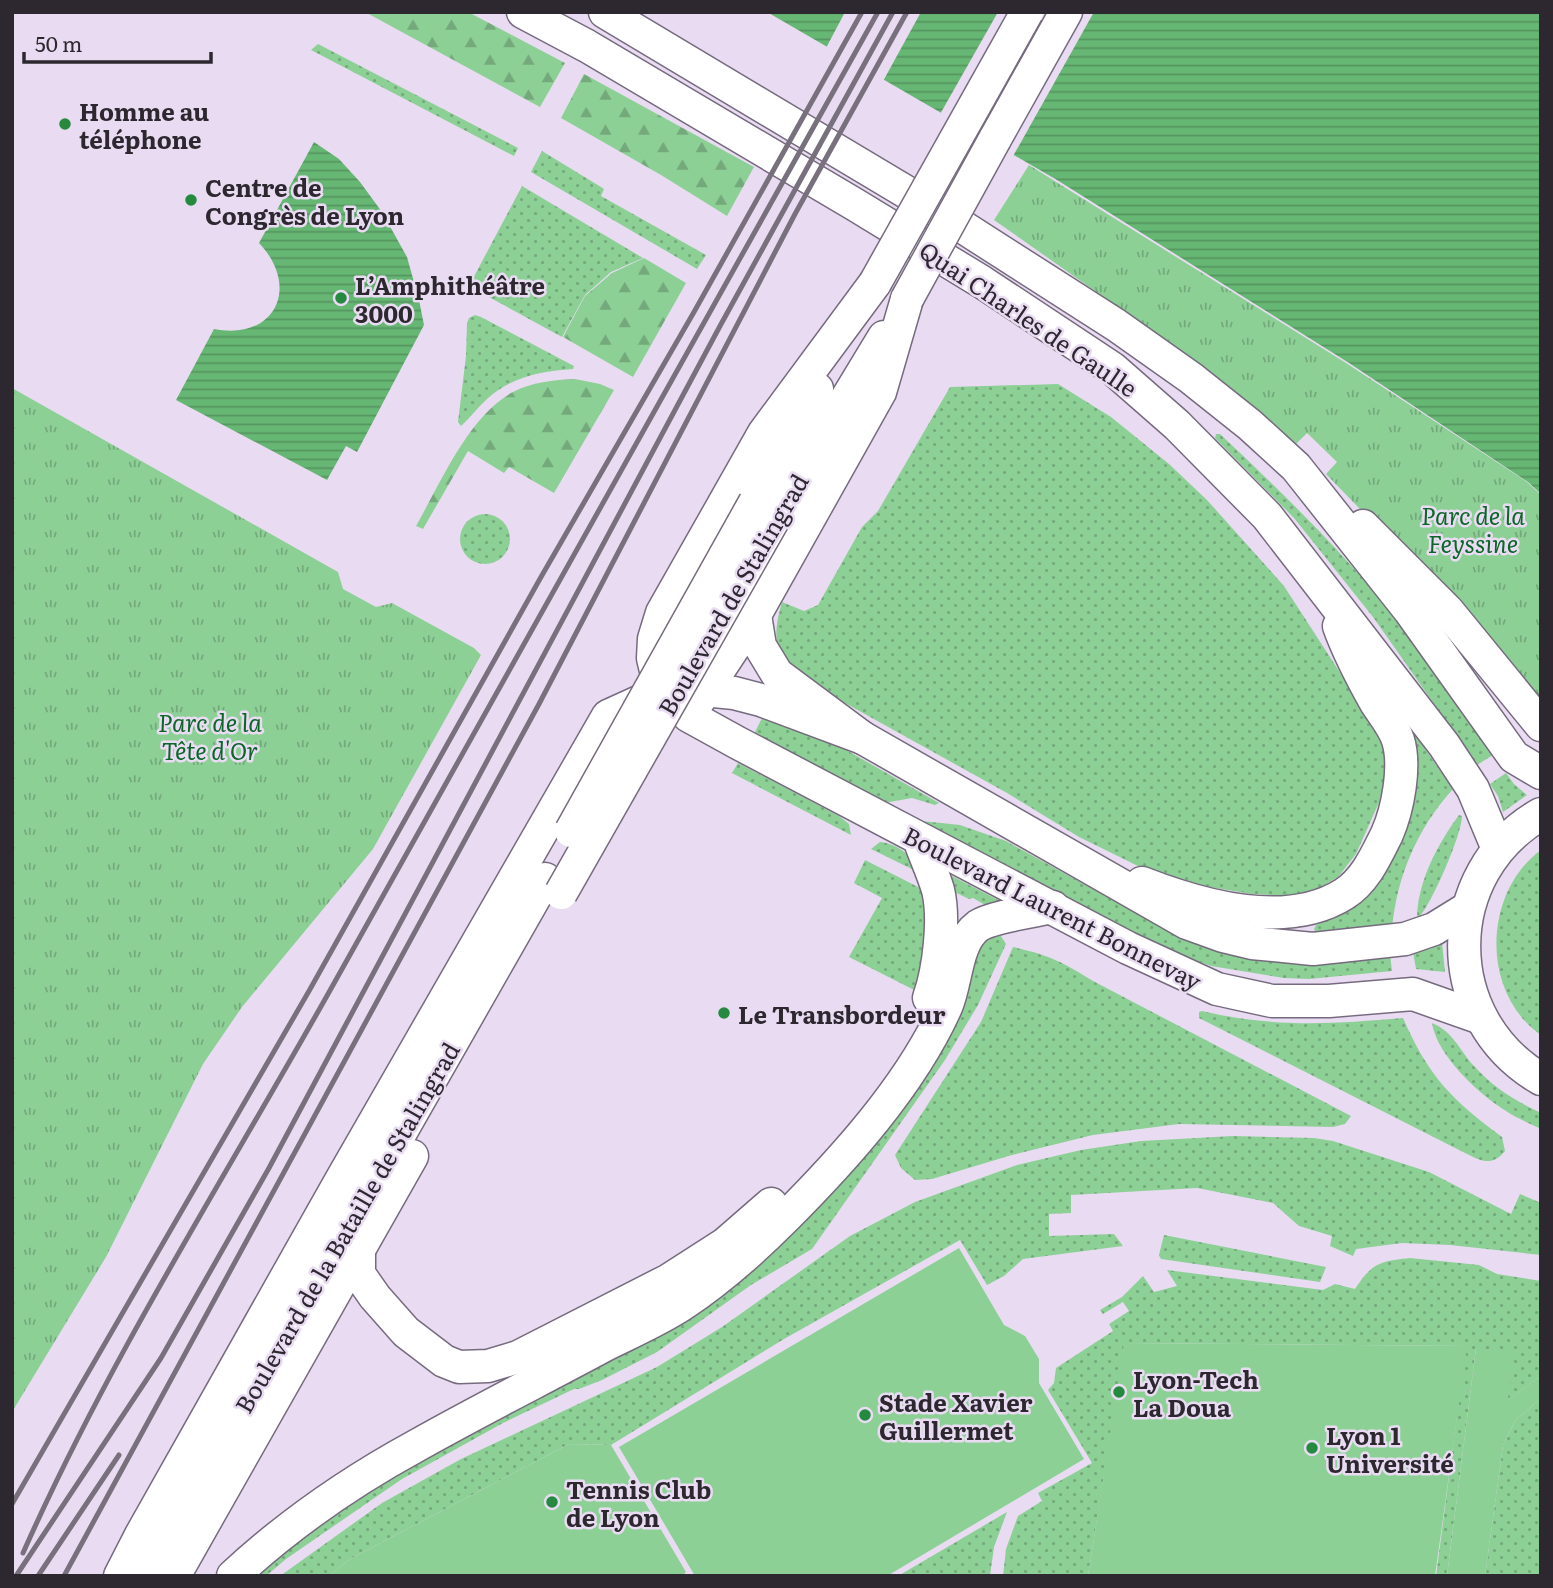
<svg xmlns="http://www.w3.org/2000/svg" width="1553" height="1588" viewBox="0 0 1553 1588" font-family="Literata,serif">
<defs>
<pattern id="grass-dots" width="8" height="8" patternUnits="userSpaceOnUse" patternTransform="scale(1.75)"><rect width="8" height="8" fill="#8dd096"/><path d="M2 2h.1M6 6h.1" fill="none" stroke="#74a97b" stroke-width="1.8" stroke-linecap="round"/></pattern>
<pattern id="forest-firs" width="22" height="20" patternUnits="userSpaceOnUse" patternTransform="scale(1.75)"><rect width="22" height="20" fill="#8dd096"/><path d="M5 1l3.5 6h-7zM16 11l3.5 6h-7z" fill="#74a97b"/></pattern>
<pattern id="park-tufts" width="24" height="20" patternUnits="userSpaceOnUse" patternTransform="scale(1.75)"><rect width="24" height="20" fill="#8dd096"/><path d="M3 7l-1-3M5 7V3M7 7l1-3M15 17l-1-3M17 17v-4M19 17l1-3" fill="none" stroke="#74a97b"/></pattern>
<pattern id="water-rules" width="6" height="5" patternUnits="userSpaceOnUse" patternTransform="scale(1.75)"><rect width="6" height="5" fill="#67b774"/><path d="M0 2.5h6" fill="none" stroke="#559560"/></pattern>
</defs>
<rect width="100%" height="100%" fill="#e9dcf2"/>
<g fill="url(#grass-dots)">
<path d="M318 44 518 148 514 156 311 50Z"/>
<path d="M542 151 601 187 604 189 601 196 706 255 697 269 531 172Z"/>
<path d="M522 186 643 258 611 272 585 295 562 337 469 286Z"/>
<path d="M475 315 481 317 574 366 573 369C542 371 511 377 487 399 478 407 470 418 461 426L458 422 466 356 467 323 469 318Z"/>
<path d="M1058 384 1111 417 1169 464 1207 500 1284 586 1372 722 1384 747 1387 770 1385 789 1356 854 1338 877 1317 889 1291 896 1252 894 1204 886 1140 867 1079 837 1007 793 818 688C780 660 768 650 782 602L804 611 818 605 862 527 878 511 950 387Z"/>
<path d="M1216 434H1220C1275 486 1328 537 1377 595 1419 645 1455 701 1493 755L1477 765 1373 617 1294 518 1215 438Z"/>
<circle cx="485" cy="539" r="25"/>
<path d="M766 710 799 723 939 803 935 805 912 798 884 803 754 734Z"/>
<path d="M1409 726 1453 789C1417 829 1397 876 1392 929L1316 933 1314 929 1316 925 1344 913 1372 892 1400 834Z"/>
<path d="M738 763 839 816 849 824 851 835 732 773Z"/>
<path d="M1506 773 1514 784 1527 795 1503 812 1498 796 1490 784Z"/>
<path d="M1459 815 1462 816C1462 834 1432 903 1419 917L1417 915C1419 878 1438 844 1459 815Z"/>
<path d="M922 821 960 825 1006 841 1172 933 1214 949 1390 954 1392 971 1309 979 1284 978 1211 966 1164 949 921 823Z"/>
<path d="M880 842C900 844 914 859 924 875L871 849Z"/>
<path d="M1541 850V1035C1480 993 1483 892 1541 850Z"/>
<path d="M865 860 930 893 924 995 849 957 882 898 854 883Z"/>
<path d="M946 873 1004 903 994 910 973 898 969 899 944 887Z"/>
<path d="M997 930 1006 944 978 1005 945 1060 812 1249 751 1285 657 1352 602 1380 579 1389H574L503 1423 402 1479 286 1559 266 1576H244L286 1539 767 1251 978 943Z"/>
<path d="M1442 943 1445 972 1416 969 1413 952 1430 949Z"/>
<path d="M1013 947C1049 955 1063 962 1093 981L1351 1116 1345 1124 1333 1127 1179 1124 1093 1135 1012 1155 932 1179 915 1180 901 1168 895 1155 981 1022Z"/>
<path d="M1202 1011C1274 1028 1331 1024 1403 1018 1429 1077 1451 1099 1502 1137L1505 1151C1492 1167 1481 1161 1465 1153L1199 1018V1012Z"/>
<path d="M1432 1023C1453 1031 1460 1051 1474 1066 1493 1087 1515 1101 1541 1113V1129C1529 1123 1516 1118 1506 1111 1479 1094 1437 1056 1432 1023Z"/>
<path d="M1233 1136 1314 1138 1333 1141 1429 1172 1511 1214 1520 1194 1541 1203V1255L1450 1245 1402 1243 1356 1249 1353 1256 1330 1246 1332 1236 1299 1226 1273 1203 1197 1188 1071 1195V1213L1049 1214V1236L1114 1234 1123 1246 1023 1259 1004 1276 987 1285 960 1240 784 1339 611 1445 569 1444 350 1559 329 1576H280L382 1503 461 1459 657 1367 722 1327 850 1236 915 1202 1017 1165 1081 1150 1141 1141Z"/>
<path d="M1164 1235 1326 1267 1320 1282 1161 1259 1159 1255Z"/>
<path d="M1410 1258 1479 1265 1497 1274 1541 1281V1376L1507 1401 1476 1348 1447 1576H1436L1466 1346 1125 1343 1088 1576H1003L1006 1549 1018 1516 1042 1501 1038 1493 1092 1463 1048 1390 1054 1383 1056 1368 1113 1331 1109 1324 1129 1311 1123 1302 1103 1314 1100 1310 1122 1297 1143 1276 1154 1292 1177 1286 1167 1270 1323 1290 1335 1284 1355 1289C1372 1263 1380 1261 1410 1258Z"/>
<path d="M1541 1398V1576H1485L1503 1445 1515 1421Z"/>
<path d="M1007 1512 994 1547 990 1576H898Z"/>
</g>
<g fill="url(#forest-firs)">
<path d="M365 12H468L565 63 540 107Z"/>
<path d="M584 74 754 167 727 216 661 175 561 118Z"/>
<path d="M644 258 686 283 633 377 563 337 585 296 612 273Z"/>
<path d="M575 379 600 384 614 390 554 493 509 467 504 473 468 451 423 529 416 526C440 484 469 415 513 392 532 382 553 380 575 379Z"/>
</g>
<g fill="url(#park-tufts)">
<path d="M1029 165 1346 363 1527 482 1541 495V716L1447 599 1326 474 1337 462 1307 433 1295 445 1206 369 994 220Z"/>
<path d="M12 388 338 572 343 589 376 607 392 603 474 648 481 655 373 849 242 1007 203 1064 106 1257 12 1412Z"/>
</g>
<g fill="#8dd096">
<path d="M959 1248 1004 1325 1025 1336 1039 1359V1383L1084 1459 887 1576H695L619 1447Z"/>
<path d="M1124 1343 1467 1346 1435 1576H1088Z"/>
<path d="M1476 1348 1513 1352 1508 1400 1541 1376V1398L1515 1421 1503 1445 1485 1576H1447Z"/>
<path d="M569 1444 611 1445 686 1572 682 1576H329L350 1559Z"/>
</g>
<g fill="url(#water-rules)">
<path d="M767 12H1541V494L1528 482 1349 363 1057 180Z"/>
<path d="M314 142 339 159 360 182 382 212 407 257 419 300 424 325 357 452 346 446 327 480 176 400 214 329C275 341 301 287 259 243Z"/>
</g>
<g fill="#e9dcf2">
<path d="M845 12H921L882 83 825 50Z"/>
<path d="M998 12H1094L1012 158 939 116Z"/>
</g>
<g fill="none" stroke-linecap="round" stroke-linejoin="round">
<defs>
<g id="primary">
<path d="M523 12 587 46 854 204 982 282 1112 368 1177 425 1267 516 1444 745 1473 789 1498 849"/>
<path d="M605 12 938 211 1116 325 1191 378 1250 425 1296 467 1410 611 1514 757 1541 773"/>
<path d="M995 139 1066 12"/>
<path d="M875 283 764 433 662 613 654 639 653 658 661 692 689 716 738 743 1128 948 1217 989 1272 1001H1329L1413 994 1481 1018"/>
<path d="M755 502 817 389"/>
<path d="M776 515 884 337"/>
<path d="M1363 526 1447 610 1541 725"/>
<path d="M755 615 760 646 777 674 863 738 1187 923 1223 936 1252 943 1313 949 1405 939 1434 929 1468 908"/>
<path d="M695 706 755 615 880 392 907 299"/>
<path d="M1541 814C1438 873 1439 1020 1541 1079"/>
<path d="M919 839C925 856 933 873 938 890 945 919 939 970 929 998"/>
<path d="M1142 883C1201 906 1287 930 1344 894 1365 881 1376 856 1387 834 1398 809 1406 766 1398 740 1394 727 1383 714 1376 703 1362 678 1349 654 1339 626"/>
<path d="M359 1249V1274L375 1297 406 1332 444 1361 459 1367 488 1366 518 1357 669 1280 725 1244 771 1204"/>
<path d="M120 1576 141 1535 340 1182 608 716 661 692 704 690 734 693 761 700 863 738"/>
<path d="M148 1576 545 879"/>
<path d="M174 1576 412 1156"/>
<path d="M233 1576C288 1525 350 1482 416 1446 478 1411 542 1379 605 1345 631 1332 659 1320 683 1304 719 1280 753 1250 784 1219 844 1159 911 1085 946 1007 957 983 955 943 978 926 991 917 1035 911 1053 907"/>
</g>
</defs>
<use href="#primary" stroke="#766b7e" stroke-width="35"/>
<use href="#primary" stroke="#fff" stroke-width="32"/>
<g stroke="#78707d" stroke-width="5">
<path d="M12 1504 309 991 541 577 694 312 862 12"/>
<path d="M23 1553C109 1359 224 1179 328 994 511 667 695 340 878 12"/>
<path d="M16 1576 161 1358 269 1168 720 326 893 12"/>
<path d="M38 1576 119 1455"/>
<path d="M64 1576 539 704 795 214 907 12"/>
</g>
<defs>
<g id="primary-bridge">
<path d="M875 283 1027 12"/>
<path d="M907 299 995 139"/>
<path d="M571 831 755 502"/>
<path d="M561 893 776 515"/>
</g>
</defs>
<use href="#primary-bridge" stroke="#766b7e" stroke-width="35" stroke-linecap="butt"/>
<use href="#primary-bridge" stroke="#fff" stroke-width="32"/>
</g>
<g fill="#258a3f" stroke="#e9dcf2" stroke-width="2.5">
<circle cx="65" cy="124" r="7"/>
<circle cx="191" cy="200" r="7"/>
<circle cx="341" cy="298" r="7"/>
<circle cx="724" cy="1013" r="7"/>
<circle cx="1119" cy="1392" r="7"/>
<circle cx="865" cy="1415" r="7"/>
<circle cx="1312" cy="1448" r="7"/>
<circle cx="552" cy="1502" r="7"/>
</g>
<g text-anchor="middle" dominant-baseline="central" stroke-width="5" stroke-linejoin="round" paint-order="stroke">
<g font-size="24" font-weight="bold" fill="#2d2830" stroke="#e9dcf2" text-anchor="start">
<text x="79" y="110">Homme au<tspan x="79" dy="28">téléphone</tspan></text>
<text x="205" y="186">Centre de<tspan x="205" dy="28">Congrès de Lyon</tspan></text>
<text x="355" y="284">L’Amphithéâtre<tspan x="355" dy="28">3000</tspan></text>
<text x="738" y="1013">Le Transbordeur</text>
<text x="1133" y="1378">Lyon-Tech<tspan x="1133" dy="28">La Doua</tspan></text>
<text x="879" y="1401">Stade Xavier<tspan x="879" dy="28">Guillermet</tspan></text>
<text x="1326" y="1434">Lyon 1<tspan x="1326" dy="28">Université</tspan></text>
<text x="566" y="1488">Tennis Club<tspan x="566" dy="28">de Lyon</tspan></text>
</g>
<g font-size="24" fill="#2d2830" stroke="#e9dcf2">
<text transform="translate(1029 318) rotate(34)">Quai Charles de Gaulle</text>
<text transform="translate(732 594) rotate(-60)">Boulevard de Stalingrad</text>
<text transform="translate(1053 907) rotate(27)">Boulevard Laurent Bonnevay</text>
<text transform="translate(346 1227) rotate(-60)">Boulevard de la Bataille de Stalingrad</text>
</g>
<g font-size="24" font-style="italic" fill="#0b6628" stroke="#e9dcf2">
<text x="1473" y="514">Parc de la<tspan x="1473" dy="28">Feyssine</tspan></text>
<text x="210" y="721">Parc de la<tspan x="210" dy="28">Tête d'Or</tspan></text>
</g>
</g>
<rect width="1553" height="1588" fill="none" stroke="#2d2830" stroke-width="28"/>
<path d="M24 52v10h187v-10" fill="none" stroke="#2d2830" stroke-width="3.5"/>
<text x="35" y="52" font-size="21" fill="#2d2830" stroke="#e9dcf2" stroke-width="5" paint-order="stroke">50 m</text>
</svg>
